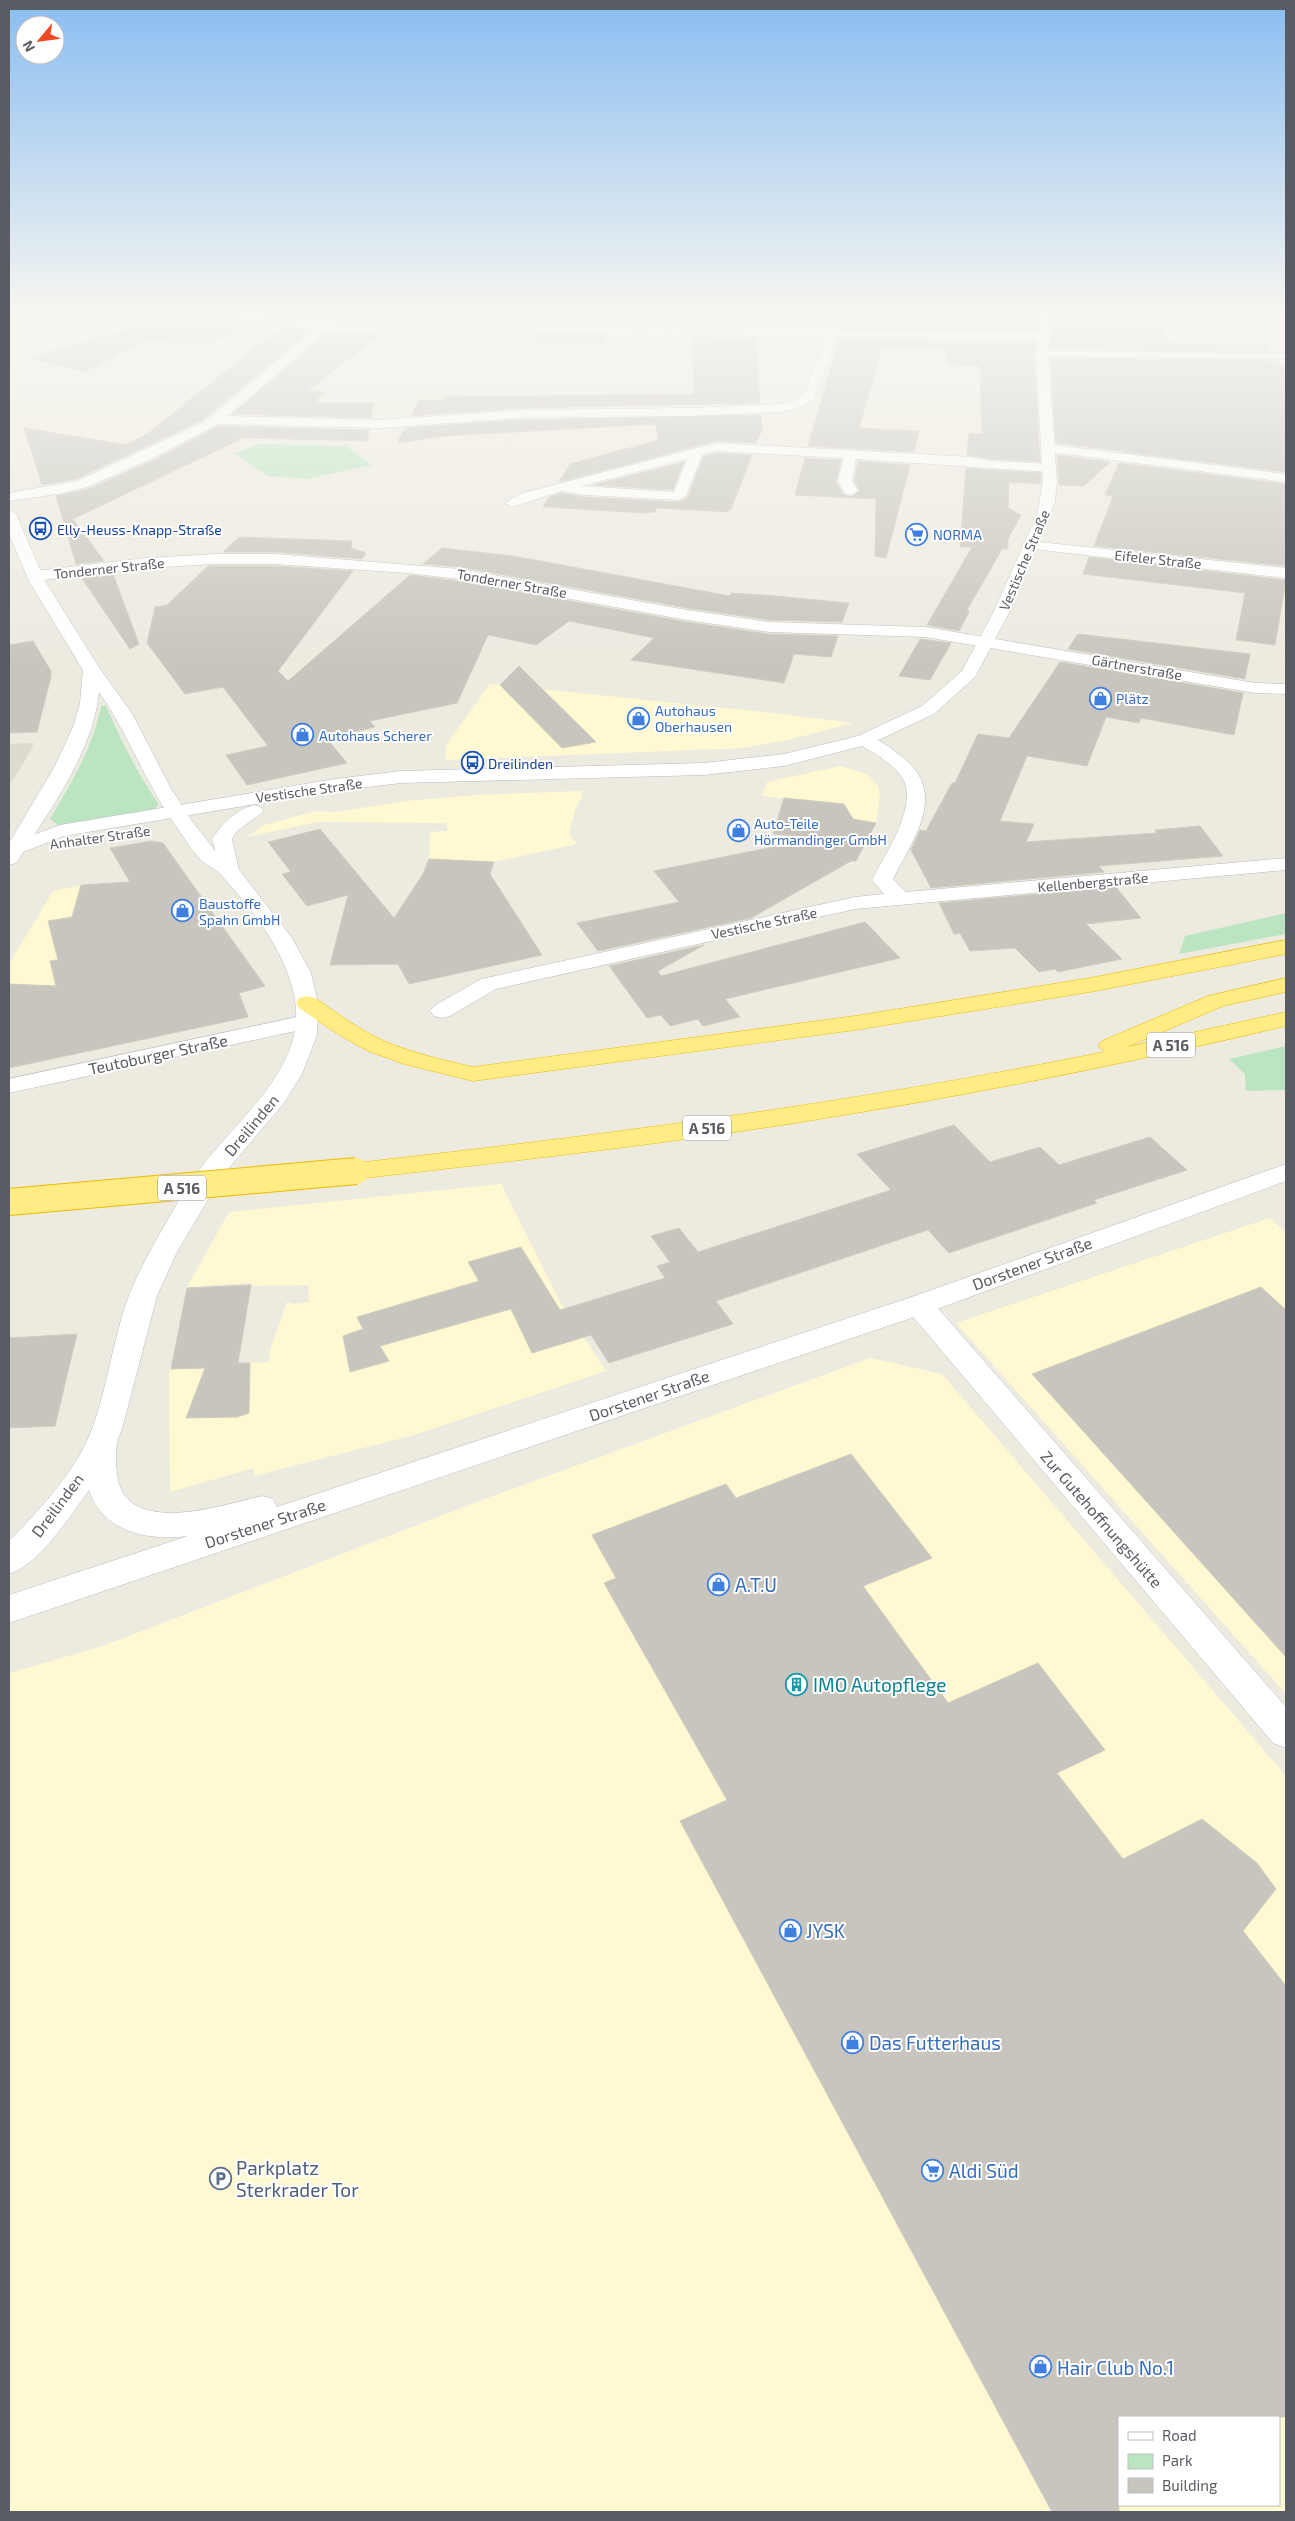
<svg xmlns="http://www.w3.org/2000/svg" width="1295" height="2521" viewBox="0 0 1295 2521" font-family="'Exo 2',sans-serif">
<rect width="100%" height="100%" fill="#edebe0"/>
<g fill="#fef9d3" fill-rule="evenodd">
<path d="M490 684 773 713 853 723 792 739 744 748 445 760 446 745Z"/>
<path d="M841 766 867 774 878 786 880 796 876 823 853 819 844 804 762 796 767 782Z"/>
<path d="M581 791 582 796 575 810 569 835 577 844 494 862 429 859 430 832 448 831 446 823 317 822 247 837 264 825 316 811 336 812 405 801 478 795Z"/>
<path d="M132 882 198 893 236 944 190 959 56 986 9 984V964L53 891 81 885Z"/>
<path d="M501 1184 559 1300 606 1371 414 1435 254 1476V1468L170 1492 169 1369 237 1366 238 1363 269 1362 270 1350 287 1302 295 1304 309 1302 308 1285 253 1286 251 1283 187 1287 229 1212Z"/>
<path d="M1270 1218 1286 1233V1694L956 1323Z"/>
<path d="M870 1358 942 1374 1286 1776V2512H9V1673L103 1646 490 1497ZM1119 2417H1279V2505H1119Z"/>
</g>
<path fill="#dddacf" d="M34 743 26 759 9 786V744Z"/>
<g fill="#bbe5c0">
<path d="M260 444 346 446 372 465 307 479 267 476 235 453Z"/>
<path d="M101 706H106C121 740 137 773 158 803L157 807 150 812 59 826 50 819C71 783 93 748 101 706Z"/>
<path d="M1286 913V934L1179 954 1185 936Z"/>
<path d="M1286 1046V1090L1246 1091 1245 1074 1229 1059Z"/>
</g>
<g fill="#c7c5bd" stroke="#d1cdbf">
<path d="M183 313H208L215 318 255 323 208 345 150 340 84 372 28 358Z"/>
<path d="M300 313H368L405 314 395 322 335 321 336 317 329 313 323 315 320 320 294 317Z"/>
<path d="M555 313H620L613 325 547 324Z"/>
<path d="M989 313 1039 314 1037 332 842 329 845 317 972 325 974 315H989Z"/>
<path d="M1067 313 1157 314 1169 343 1265 345 1270 351 1050 349 1053 314 1066 315Z"/>
<path d="M693 318 755 319V328L693 327Z"/>
<path d="M282 326 312 330 203 420 76 479 42 485 24 428 126 445 147 434Z"/>
<path d="M329 331 383 332 308 391 325 392 314 403H373L371 418 232 414Z"/>
<path d="M541 334 608 335 603 343 536 342Z"/>
<path d="M693 337 756 338 760 403 520 408 411 416 418 402 422 400H445V397L693 394Z"/>
<path d="M839 339 1036 342 1034 354 1040 462 993 459 967 455 969 433 982 434 980 366 946 364 947 349 882 348 859 428 919 431 914 452 808 446Z"/>
<path d="M1050 358 1278 361 1286 372V472L1123 452 1125 448 1121 451 1056 443Z"/>
<path d="M761 415 762 430 756 443 716 441 559 482 570 464 658 440 656 424 445 436 397 443 405 428 520 420Z"/>
<path d="M218 426 369 430 367 441 243 438 73 519 104 561 76 564 56 496 88 489 158 458Z"/>
<path d="M716 453 752 455 731 509 727 512 657 508 655 512 645 513 543 507 549 497 562 493 584 497 680 502 688 497 703 457Z"/>
<path d="M1057 455 1110 462 1084 486 1059 485Z"/>
<path d="M805 458 841 460 836 482 844 495 851 497 860 491 854 481 858 461 910 465 886 558 875 556 876 499 795 495Z"/>
<path d="M684 462 673 490 593 485Z"/>
<path d="M1119 463 1286 484V566L1094 546 1113 496 1105 495Z"/>
<path d="M966 468 1041 473V484L1009 482 1008 508 1021 515 1008 539V549H1002L967 610H969L968 614 959 631 927 625 972 547H960Z"/>
<path d="M239 537 352 541 351 548 366 553 362 559 275 552H223Z"/>
<path d="M442 548 513 556 730 596 731 593 765 595 849 603 842 622 769 620 687 608 460 567 423 564Z"/>
<path d="M1089 557 1286 580 1275 645 1236 640 1245 593 1083 574Z"/>
<path d="M208 566H275L353 571 278 671 288 681 410 575 460 581 687 622 769 634 838 636 831 657 794 654 784 683 631 660 654 638 569 621 536 645 488 635 457 703 370 721 375 727 327 739 347 763 247 785 226 755 268 746 223 687 185 694 147 643 155 607 167 605Z"/>
<path d="M113 574 139 644 130 649 81 577Z"/>
<path d="M1078 634 1250 654 1245 679 1068 649Z"/>
<path d="M920 639 951 643 930 680 899 676Z"/>
<path d="M33 641 51 671V677L37 732 9 733V645Z"/>
<path d="M1060 662 1243 693 1234 735 1141 718 1139 723 1106 717 1087 766 1027 756 1000 821 1034 824 1026 842 1157 833 1155 830 1200 826 1223 856 1099 866 1104 872 931 888 911 850 920 830 926 831 952 783H955L978 734 1009 738Z"/>
<path d="M519 666 596 742 562 748 500 685Z"/>
<path d="M784 798 844 804 853 819 876 823 856 861H851L751 918 598 951 577 923 679 902 654 871 817 838 773 834Z"/>
<path d="M320 829 394 918 423 874 429 859 494 862 490 874 542 955 409 984 398 964 330 965 348 895 307 906 282 874 291 872 268 842Z"/>
<path d="M152 841 163 843 265 986 239 993 248 1017 9 1068V984L56 986 50 961 58 960 48 921 72 917 81 885 130 882 110 848Z"/>
<path d="M1116 887 1141 918 1086 924 1122 959 1058 972 1055 969 1039 972 1015 948 970 951 960 933 954 934 939 903Z"/>
<path d="M865 922 900 958 725 999 740 1017 703 1026 698 1019 670 1026 661 1015 647 1018 609 966 704 945 658 971 661 976Z"/>
<path d="M954 1125 990 1162 1040 1147 1059 1165 1150 1137 1187 1170 1094 1200 1097 1203 949 1253 928 1230 716 1301 733 1324 609 1363 591 1335 532 1353 511 1309 380 1346 389 1361 350 1372 343 1336 363 1329 357 1317 479 1281 468 1262 521 1247 560 1310 665 1278 657 1266 670 1262 651 1236 679 1228 698 1252 891 1190 857 1154Z"/>
<path d="M251 1285 238 1363H250L249 1413 237 1417 186 1418 205 1368 171 1369 187 1288Z"/>
<path d="M1261 1287 1286 1310V1657L1032 1374Z"/>
<path d="M77 1334 55 1426 9 1428V1338Z"/>
<path d="M851 1454 932 1558 863 1586 948 1703 1038 1663 1105 1750 1057 1773 1123 1859 1202 1819 1257 1863 1276 1889 1243 1931 1286 1986V2417H1119V2512H1052L680 1821 727 1800 604 1583 616 1578 592 1535 726 1484 736 1498Z"/>
</g>
<g fill="none" stroke-linecap="round" stroke-linejoin="round">
<defs>
<g id="minor">
<path d="M210 313H239L321 322 325 316 329 315 334 318 332 323 1044 334 1050 337 1044 340 835 337 837 340 813 400 802 407 782 412 689 416 520 418 382 428 218 424 157 456 87 487 64 493 9 501V493L77 481 204 422 317 329 215 316ZM328 329 824 337 825 340 804 395 794 401 782 404 689 408 520 410 382 420 227 416Z"/>
<path d="M1042 351 1286 353V359L1038 356 1036 354Z"/>
<path d="M716 443 971 457 993 461 1049 464 1056 468 1049 472 856 459 852 481 858 491 851 495 846 494 838 481 843 458 716 451 702 455 686 496 679 500 584 495 562 491 512 507 505 503 523 493ZM687 459 674 492 581 486Z"/>
<path d="M1047 444 1286 474V482L1042 451 1040 448 1042 445Z"/>
<path d="M1029 541 1286 568V578L1024 548 1022 545Z"/>
<path d="M216 554H275L460 569 687 610 769 622 925 627 1255 683 1286 684V694L1255 693 925 637 769 632 687 620 460 579 407 573 275 564H216L146 568 35 581 27 576 35 571 146 558Z"/>
<path d="M864 735C877 738 890 747 901 756 949 792 914 838 893 879L906 892 1286 858V870L855 909 496 989 450 1016 442 1018 434 1016 430 1011 434 1006 481 979 855 897 884 894 872 880C884 856 921 803 901 776 891 762 872 752 858 744L855 740 858 736Z"/>
<path d="M306 1015 314 1017 318 1022 314 1027 9 1093V1079Z"/>
<path d="M919 1295 929 1298 1286 1707V1748L1273 1743 909 1312 905 1305 909 1298Z"/>
</g>
<g id="tertiary">
<path d="M1041 313H1051L1048 354 1057 482 1055 501 1009 613 975 677 934 714 870 744 784 766 704 775 401 783 335 791 64 836 23 852 16 854 9 852V844L60 825 335 779 401 771 704 763 784 754 858 736 922 706 962 671 993 613 1037 515 1043 482 1036 354Z"/>
<path d="M254 805 261 807 264 811 237 831 232 839 239 870 236 874 229 876 222 874 212 839C222 824 235 810 254 805Z"/>
</g>
<path id="secondary" d="M9 510 16 514 45 581 100 669 133 715 170 787 192 821 217 853 236 866 292 938 311 973 318 1003 317 1035 302 1074 284 1103 222 1176 177 1252 157 1296 122 1429C115 1445 115 1456 117 1473 123 1539 222 1505 262 1496L273 1499 277 1507 909 1298 1286 1164V1181L929 1312 9 1623V1595L188 1536C149 1541 103 1533 89 1490 71 1515 38 1566 9 1574V1541C40 1510 76 1471 92 1429 108 1386 113 1338 129 1295 141 1266 157 1238 173 1211 182 1195 192 1179 203 1165 239 1118 306 1067 295 1000 288 955 253 910 223 877 218 870 210 867 203 862 193 852 184 838 176 826 146 784 129 735 99 692 93 753 50 809 19 859L16 863 9 865V843L55 766 73 727 80 703 83 670 29 581 9 534Z"/>
<g id="motorway">
<path d="M1286 940V954L1090 992 855 1030 473 1081 404 1064 368 1051 341 1036 299 1008 296 1003 299 998 307 996 315 998C337 1013 359 1030 384 1041 412 1053 443 1060 473 1067L855 1016 1090 978Z"/>
<path d="M1286 978V992L1223 1006 1127 1047 1286 1012V1026C1142 1060 996 1090 850 1114 686 1142 521 1160 356 1179L347 1177 343 1171 347 1165 356 1163C605 1135 853 1103 1099 1053L1105 1052 1098 1046 1102 1041 1208 996Z"/>
</g>
</defs>
<use href="#minor" stroke="#b8bac0" stroke-width="1"/>
<use href="#tertiary" stroke="#b8bac0" stroke-width="1"/>
<use href="#secondary" stroke="#b9bcc3" stroke-width="1"/>
<use href="#motorway" stroke="#edba00" stroke-width="1"/>
<use href="#minor" fill="#fff" fill-rule="evenodd"/>
<use href="#tertiary" fill="#fff" fill-rule="evenodd"/>
<use href="#secondary" fill="#fff" fill-rule="evenodd"/>
<use href="#motorway" fill="#ffec85" fill-rule="evenodd"/>
<defs>
<path id="motorway-bridge" d="M9 1202 356 1171"/>
</defs>
<use href="#motorway-bridge" stroke="#edba00" stroke-width="28" stroke-linecap="butt"/>
<use href="#motorway-bridge" stroke="#ffec85" stroke-width="26"/>
</g>
<linearGradient id="sky" x2="0" y2="1"><stop stop-color="#8abdf1"/><stop offset="0.47" stop-color="#f7f6f1"/><stop offset="1" stop-color="#f7f6f1" stop-opacity="0"/></linearGradient>
<rect width="1295" height="666" fill="url(#sky)"/>
<defs>
<symbol id="bus-ring" viewBox="-11 -11 22 22"><circle r="9.5" fill="#fff" stroke="#1a4fb4" stroke-width="1.5"/><path d="M-5-6H5V4H4V6H2V4H-2V6H-4V4H-5ZM-3.5-4V0h7V-4ZM-3.5 1.2v1.5H-2V1.2ZM2 1.2v1.5H3.5V1.2Z" fill="#1a4fb4"/></symbol>
<symbol id="supermarket-ring" viewBox="-11 -11 22 22"><circle r="9.5" fill="#fff" stroke="#3f7fe0" stroke-width="1.5"/><path d="M-6-5.5h2.5l.6 2H6L4.5 2H-2.5L-4.4-4H-6ZM-1.5 3.2a1.3 1.3 0 1 0 .1 0ZM3 3.2a1.3 1.3 0 1 0 .1 0Z" fill="#3f7fe0"/></symbol>
<symbol id="shop-ring" viewBox="-11 -11 22 22"><circle r="9.5" fill="#fff" stroke="#3f7fe0" stroke-width="1.5"/><path d="M-5-2.5h2.3a2.7 3.5 0 0 1 5.4 0H5L5.5 6h-11ZM-1.5-2.5h3a1.5 2.3 0 0 0-3 0Z" fill="#3f7fe0"/></symbol>
<symbol id="building-ring" viewBox="-11 -11 22 22"><circle r="9.5" fill="#fff" stroke="#0f9aa8" stroke-width="1.5"/><path d="M-4-6H4V6H1V3H-1V6H-4ZM-2.5-4.3h1.7v1.8h-1.7ZM.8-4.3h1.7v1.8H.8ZM-2.5-1h1.7V.8h-1.7ZM.8-1h1.7V.8H.8Z" fill="#0f9aa8"/></symbol>
<symbol id="parking-ring" viewBox="-11 -11 22 22"><circle r="9.5" fill="#fff" stroke="#5c6f8a" stroke-width="1.5"/><path d="M-3.5-5.5H1a3.5 3.5 0 0 1 0 7H-1V5.5H-3.5ZM-1-3.4V-.6H.8a1.4 1.4 0 0 0 0-2.8Z" fill="#5c6f8a"/></symbol>
</defs>
<g fill-rule="evenodd">
<use href="#bus-ring" x="28" y="516" width="25" height="25"/>
<use href="#supermarket-ring" x="904" y="522" width="25" height="25"/>
<use href="#shop-ring" x="1088" y="686" width="25" height="25"/>
<use href="#shop-ring" x="626" y="706" width="25" height="25"/>
<use href="#shop-ring" x="290" y="722" width="25" height="25"/>
<use href="#bus-ring" x="460" y="750" width="25" height="25"/>
<use href="#shop-ring" x="726" y="818" width="25" height="25"/>
<use href="#shop-ring" x="170" y="898" width="25" height="25"/>
<use href="#shop-ring" x="706" y="1572" width="25" height="25"/>
<use href="#building-ring" x="784" y="1672" width="25" height="25"/>
<use href="#shop-ring" x="778" y="1918" width="25" height="25"/>
<use href="#shop-ring" x="840" y="2030" width="25" height="25"/>
<use href="#supermarket-ring" x="920" y="2158" width="25" height="25"/>
<use href="#parking-ring" x="208" y="2166" width="25" height="25"/>
<use href="#shop-ring" x="1028" y="2354" width="25" height="25"/>
</g>
<g text-anchor="middle" dominant-baseline="central" stroke-width="4" stroke-linejoin="round" paint-order="stroke">
<g font-size="14" fill="#164399" stroke="#fff" text-anchor="start">
<text x="57" y="529">Elly-Heuss-Knapp-Straße</text>
<text x="488" y="763">Dreilinden</text>
</g>
<g font-size="14" fill="#366cbe" stroke="#fff" text-anchor="start">
<text x="933" y="534">NORMA</text>
<text x="1116" y="698">Plätz</text>
<text x="655" y="710">Autohaus<tspan x="655" dy="16">Oberhausen</tspan></text>
<text x="319" y="735">Autohaus Scherer</text>
<text x="754" y="823">Auto-Teile<tspan x="754" dy="16">Hörmandinger GmbH</tspan></text>
<text x="199" y="903">Baustoffe<tspan x="199" dy="16">Spahn GmbH</tspan></text>
</g>
<g font-size="14" fill="#595c62" stroke="#fff">
<text transform="translate(1158 559) rotate(6)">Eifeler Straße</text>
<text transform="translate(1024 560) rotate(-67)">Vestische Straße</text>
<text transform="translate(109 568) rotate(-6)">Tonderner Straße</text>
<text transform="translate(512 583) rotate(10)">Tonderner Straße</text>
<text transform="translate(1137 667) rotate(10)">Gärtnerstraße</text>
<text transform="translate(309 790) rotate(-8)">Vestische Straße</text>
<text transform="translate(100 837) rotate(-8)">Anhalter Straße</text>
<text transform="translate(1093 882) rotate(-5)">Kellenbergstraße</text>
<text transform="translate(764 923) rotate(-12)">Vestische Straße</text>
</g>
<g fill="#fff" stroke="#8b8d91" stroke-width="1">
<rect x="1147" y="1032.5" width="48" height="25" rx="4"/>
<rect x="683" y="1115.5" width="48" height="25" rx="4"/>
<rect x="158" y="1175.5" width="48" height="25" rx="4"/>
</g>
<g font-size="15" font-weight="bold" fill="#595c62">
<text x="1171" y="1045">A 516</text>
<text x="707" y="1128">A 516</text>
<text x="182" y="1188">A 516</text>
</g>
<g font-size="16" fill="#595c62" stroke="#fff">
<text transform="translate(158 1054) rotate(-12)">Teutoburger Straße</text>
<text transform="translate(251 1125) rotate(-50)">Dreilinden</text>
<text transform="translate(1032 1263) rotate(-20)">Dorstener Straße</text>
<text transform="translate(649 1395) rotate(-19)">Dorstener Straße</text>
<text transform="translate(57 1505) rotate(-53)">Dreilinden</text>
<text transform="translate(1102 1519) rotate(49)">Zur Gutehoffnungshütte</text>
<text transform="translate(265 1523) rotate(-18)">Dorstener Straße</text>
</g>
<g font-size="19" fill="#366cbe" stroke="#fff" text-anchor="start">
<text x="735" y="1584">A.T.U</text>
<text x="806" y="1930">JYSK</text>
<text x="869" y="2042">Das Futterhaus</text>
<text x="949" y="2170">Aldi Süd</text>
<text x="1057" y="2367">Hair Club No.1</text>
</g>
<g font-size="19" fill="#0d838f" stroke="#fff" text-anchor="start">
<text x="813" y="1684">IMO Autopflege</text>
</g>
<g font-size="19" fill="#4e5e75" stroke="#fff" text-anchor="start">
<text x="236" y="2167">Parkplatz<tspan x="236" dy="22">Sterkrader Tor</tspan></text>
</g>
</g>
<rect width="1295" height="2521" fill="none" stroke="#595c62" stroke-width="20"/>
<rect x="1118" y="2416" width="162" height="90" fill="#ffffff" stroke="#bdbec0"/>
<rect x="1128" y="2432" width="25" height="8" fill="#ffffff" stroke="#bdbec0"/>
<text x="1162" y="2441" font-size="15" fill="#595c62">Road</text>
<rect x="1128" y="2454" width="25" height="15" fill="#bbe5c0" stroke="#bdbec0"/>
<text x="1162" y="2466" font-size="15" fill="#595c62">Park</text>
<rect x="1128" y="2478" width="25" height="15" fill="#c7c5bd" stroke="#bdbec0"/>
<text x="1162" y="2491" font-size="15" fill="#595c62">Building</text>
<g transform="translate(40 40) rotate(241)"><circle r="24" fill="#ffffff" stroke="#bdbec0"/>
<path d="M0-4L9 19L0 12L-9 19Z" fill="#ed4926"/>
<text y="-8" font-size="14" font-weight="bold" text-anchor="middle" fill="#595c62">N</text>
</g>
</svg>
